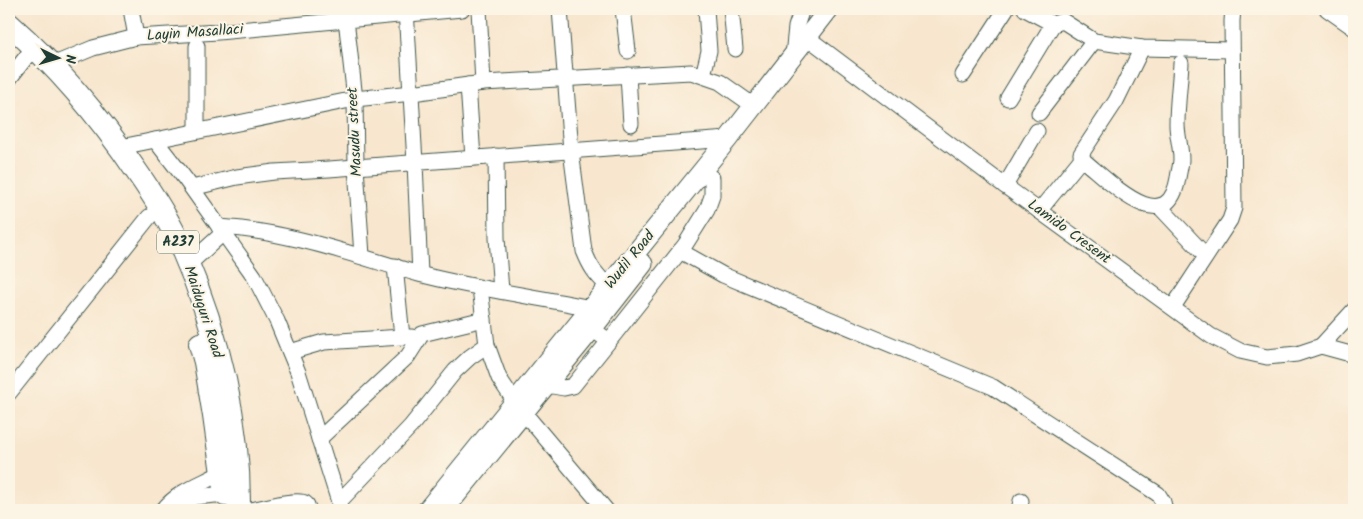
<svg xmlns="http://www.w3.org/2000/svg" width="1363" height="519" viewBox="0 0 1363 519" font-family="Kalam,sans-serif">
<rect width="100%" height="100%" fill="#fcf5e5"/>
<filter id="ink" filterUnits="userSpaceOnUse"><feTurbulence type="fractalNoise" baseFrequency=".02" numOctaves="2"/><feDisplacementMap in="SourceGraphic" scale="10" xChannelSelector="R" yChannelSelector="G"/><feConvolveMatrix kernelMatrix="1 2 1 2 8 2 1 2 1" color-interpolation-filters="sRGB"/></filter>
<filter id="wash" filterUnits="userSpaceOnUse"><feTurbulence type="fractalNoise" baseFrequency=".0096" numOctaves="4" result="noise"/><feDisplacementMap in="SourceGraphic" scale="20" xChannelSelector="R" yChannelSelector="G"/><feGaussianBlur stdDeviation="1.12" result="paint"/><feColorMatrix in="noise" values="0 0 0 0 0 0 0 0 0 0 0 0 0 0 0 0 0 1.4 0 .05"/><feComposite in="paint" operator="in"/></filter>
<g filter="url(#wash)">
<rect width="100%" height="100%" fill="#f8e6ce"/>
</g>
<g filter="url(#ink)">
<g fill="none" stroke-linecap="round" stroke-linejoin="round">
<defs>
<g id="minor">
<path d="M131 9 136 37"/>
<path d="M406 9 415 163 420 274"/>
<path d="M479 9 483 83"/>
<path d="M560 9 571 151 584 251C590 266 596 276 609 286"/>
<path d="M623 9 628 51"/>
<path d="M731 9 735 49"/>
<path d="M1025 9 1053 24"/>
<path d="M1327 9 1354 28"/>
<path d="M345 10 355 99 356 167 362 256"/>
<path d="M808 38 1005 186 1211 336 1240 351 1267 357 1297 354 1321 346 1354 355"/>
<path d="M197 46V130"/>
<path d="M1142 48 1116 101 1081 154 1084 161C1109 181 1167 242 1178 178 1179 171 1181 165 1181 159 1181 147 1177 136 1177 124 1177 104 1180 83 1181 63"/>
<path d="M793 56 796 27 802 9"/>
<path d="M52 65 93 48 136 37 218 32 462 9"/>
<path d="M628 75 631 124"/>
<path d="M703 75 709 51 706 9"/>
<path d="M963 75 1006 9"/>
<path d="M9 79 34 47"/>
<path d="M468 85 473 158"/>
<path d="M1008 98 1053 24 1063 21 1094 41 1142 48 1232 50"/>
<path d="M1039 113 1094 41"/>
<path d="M155 140 186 180 254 276 277 321 298 372 339 502 340 510"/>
<path d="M121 147 355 99 412 93 483 83 691 72 720 82 754 106"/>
<path d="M496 156 497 238 501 291"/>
<path d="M1005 186 1037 131"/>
<path d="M192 188 237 177 274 172 329 169 728 139"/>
<path d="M1159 206 1206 256"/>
<path d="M1039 211 1082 158"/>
<path d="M219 227C288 231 353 255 419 274 476 289 534 296 591 308"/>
<path d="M680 251 723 275 993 387 1158 494 1163 502 1165 510"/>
<path d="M188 265 223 233"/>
<path d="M395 266 402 337H412"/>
<path d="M480 288 487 345 499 378 515 402 606 510"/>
<path d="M1173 307 1230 220 1234 208 1232 21 1233 9"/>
<path d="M592 329 609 341 685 245 707 210 712 196V178"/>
<path d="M1321 346 1354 310"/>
<path d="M290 352 324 342 402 337"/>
<path d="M547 385 564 388 573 386 609 341"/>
<path d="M9 393 149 217"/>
<path d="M319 439 408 356 422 334 484 319"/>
<path d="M339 502 411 426 455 371 470 357 487 345"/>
<path d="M179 503 195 497 225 494"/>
<path d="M163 510C179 490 202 484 223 472"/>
<path d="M251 510C262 508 297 498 305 503 308 505 308 507 308 510"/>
<path d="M1019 510 1021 501"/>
</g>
<g id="major">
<path d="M427 510 728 139 829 9"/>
<path d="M444 510 592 329 643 264"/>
</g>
<g id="highway">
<path d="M9 24C58 67 100 117 137 172 153 195 169 220 181 247 217 329 240 420 239 510"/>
<path d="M200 344 205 362 214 416 225 495"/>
</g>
</defs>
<use href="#minor" stroke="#40564b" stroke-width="17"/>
<use href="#major" stroke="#40564b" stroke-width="21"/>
<use href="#highway" stroke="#40564b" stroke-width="24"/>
<use href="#minor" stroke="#fff" stroke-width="15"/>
<use href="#major" stroke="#fff" stroke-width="19"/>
<use href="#highway" stroke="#fff" stroke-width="22"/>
</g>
</g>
<g text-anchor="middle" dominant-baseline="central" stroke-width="4" stroke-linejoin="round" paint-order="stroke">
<rect fill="#fcf5e5" stroke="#617469" stroke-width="1" x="157" y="230.5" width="42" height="23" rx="4"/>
<g font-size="14" font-weight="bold" fill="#1f3d34">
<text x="178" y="242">A237</text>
</g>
<g font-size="15" fill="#1f3d34" stroke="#fcf5e5">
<text transform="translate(195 33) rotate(-4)">Layin Masallaci</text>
<text transform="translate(355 132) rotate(-93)">Masudu street</text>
<text transform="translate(1069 232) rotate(36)">Lamido Cresent</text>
<text transform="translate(630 260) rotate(-51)">Wudil Road</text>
<text transform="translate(203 312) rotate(72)">Maiduguri Road</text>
</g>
</g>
<rect width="1363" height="519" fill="none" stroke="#fcf5e5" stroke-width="30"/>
<g transform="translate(58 58) rotate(95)" stroke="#fcf5e5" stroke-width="4" paint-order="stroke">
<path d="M0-4L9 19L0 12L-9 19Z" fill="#1f3d34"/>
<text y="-8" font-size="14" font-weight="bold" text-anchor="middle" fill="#1f3d34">N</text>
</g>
</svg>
